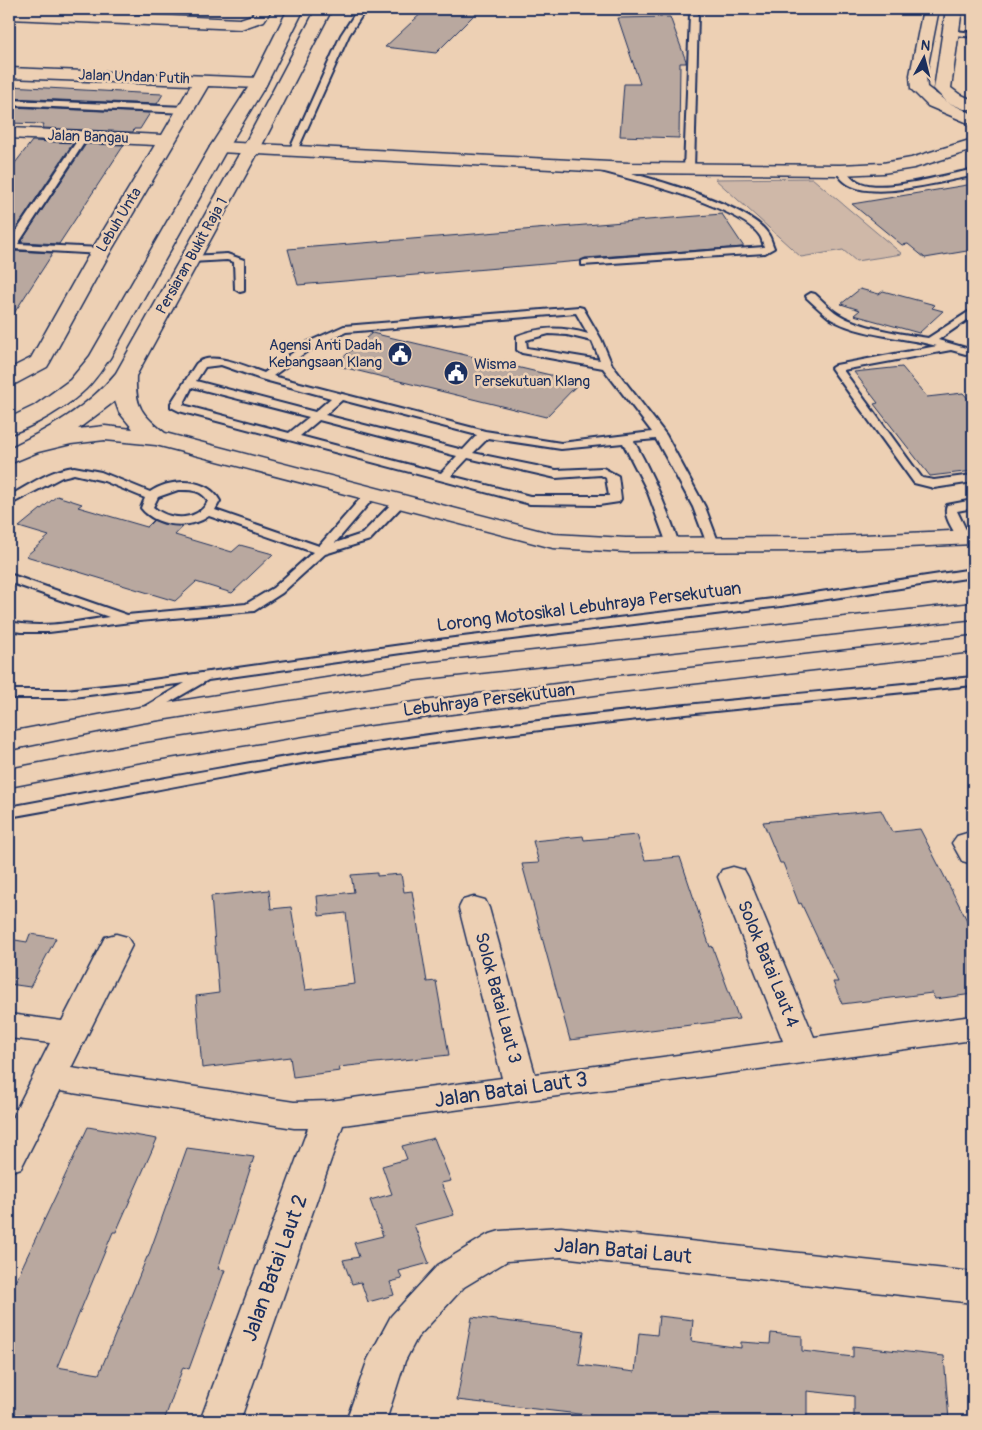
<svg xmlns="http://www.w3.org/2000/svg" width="982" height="1430" viewBox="0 0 982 1430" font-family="Pangolin,sans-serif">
<rect width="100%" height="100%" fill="#edd0b4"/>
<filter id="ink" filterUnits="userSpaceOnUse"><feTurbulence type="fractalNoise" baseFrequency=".02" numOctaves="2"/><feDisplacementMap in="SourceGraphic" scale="10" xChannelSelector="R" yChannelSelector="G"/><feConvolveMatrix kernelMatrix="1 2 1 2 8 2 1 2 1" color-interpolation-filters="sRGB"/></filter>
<g filter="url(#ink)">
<path fill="#cfb8a8" stroke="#757483" d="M812 178 902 254 856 261 843 250 801 257 715 179Z"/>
<g fill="#b9a89f" stroke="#1b2f5e">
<path d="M426 9H480L436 53 385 47Z"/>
<path d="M670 17 686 61V63H680L679 138 620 136 624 84H640L618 18Z"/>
<path d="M9 86 139 93 163 94 157 104 9 98Z"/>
<path d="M9 107 150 113 140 129H134L133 132 42 128 44 124 9 123Z"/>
<path d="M32 141 73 143 9 239V171Z"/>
<path d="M86 144 124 145 59 244 21 242Z"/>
<path d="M973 184V250L925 258 908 244 902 245 852 204Z"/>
<path d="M722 214 744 247 585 258 580 261 298 285 288 249Z"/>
<path d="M14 251 53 253 9 321V254Z"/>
<path d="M860 289 879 294 883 291 935 305 932 308 943 311 919 333 854 315 860 310 841 304Z"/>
<path d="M372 333 580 382 546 417 334 365Z"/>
<path d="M902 367 927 397 963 393 973 404V471L930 476 874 404 878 403 854 372Z"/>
<path d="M57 496 82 504 78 507 147 527 154 520 164 524 183 526 175 535 232 552 240 545 273 554 232 593 196 582 175 601 26 556 49 536 19 527Z"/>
<path d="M881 810 892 832 920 829 973 932V994L935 999 932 993 842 1004 833 982H838L801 903 799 904 783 863H780L763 822Z"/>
<path d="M637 835 645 860 680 857 710 947 712 946 739 1019 570 1040 522 864 539 863 533 841 583 836 584 840Z"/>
<path d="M377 873V876L401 874 404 892 412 891 427 982 436 981 449 1055 339 1067 340 1071 293 1077 290 1057 202 1068 196 996 219 993 211 896 269 890 271 909 291 907 305 990 355 984 346 913 319 916 317 896 354 892 351 875Z"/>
<path d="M30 934 56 938 30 987 9 984V939L27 942Z"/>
<path d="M88 1127 157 1139 116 1232H113L57 1367 99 1374 147 1257H148L187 1148 254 1157 218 1269 225 1270 189 1369 183 1367 164 1421H9V1295Z"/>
<path d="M434 1138 451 1181 441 1183 454 1215 414 1225 429 1263 399 1271 402 1279 390 1282 394 1295 368 1302 361 1282 352 1284 343 1260 359 1257 354 1243 383 1236 370 1200 392 1194 382 1166 407 1159 402 1146Z"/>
<path d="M659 1316 693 1320 691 1341 741 1348V1342L770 1344 771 1333 802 1336V1351L853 1357V1346L944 1356 949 1421H854V1396L807 1391V1421H640L457 1400 472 1317 584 1331 579 1365 635 1372 639 1333 657 1335Z"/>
</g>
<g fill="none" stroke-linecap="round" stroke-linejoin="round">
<defs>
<g id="service">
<path d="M358 9H366L349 35 297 151 296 153H290L289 151 341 35Z"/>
<path d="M683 9H696L698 14 694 170 689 173 684 170 690 14Z"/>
<path d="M947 30 973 33V37L947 34Z"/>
<path d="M9 100 186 107 190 110 186 113 9 105Z"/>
<path d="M84 134 88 137 18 244 101 248 106 251 101 254 14 249 9 252V242L81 135Z"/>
<path d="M600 165C636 174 749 203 768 234 771 238 772 244 774 248L765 253 582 265V261L585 260 764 247C763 244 762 239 760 236 742 207 631 179 597 170L595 168Z"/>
<path d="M840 167C848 170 851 180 861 183 887 193 944 174 973 170V176C943 180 870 203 845 182 841 179 838 174 835 170Z"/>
<path d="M227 254 244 260V291L240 292 235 289 234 262 227 260 191 262 186 259 191 256Z"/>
<path d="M811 293 815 294C822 300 830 309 838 314 860 328 902 334 928 338L973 309V316L938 340 973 350V356L951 350 843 370 922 478 934 480 973 475V482L934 488 914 483 831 368 836 365 937 346C905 337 860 336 831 319 823 313 815 305 807 298L806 296Z"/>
<path d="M579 307 583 308 601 339 612 365 666 435 705 507 719 544 717 547H709L707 544 693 507 656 439 634 441C652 474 667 508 679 544L673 548 667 544 647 490 623 443 561 449 488 438 473 453 556 470 603 468 618 476 621 499 619 502 599 505 530 504 179 411 171 407V403L196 364C211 350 247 367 264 373L308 342 344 326ZM576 313 588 334C563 327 542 326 517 336V350L522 353 603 368 652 432 561 443 485 431 273 376 306 352 346 332ZM549 334 567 335 592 341 600 360 527 348 526 340ZM221 365 261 379 331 398 315 412 196 381 205 367ZM192 387 309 417 289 433 183 405ZM342 400 477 435 463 450 325 415ZM319 420 457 456 441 473 300 436ZM468 458 556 478 601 475 606 478 609 496H530L451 476Z"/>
<path d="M74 467 101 472 150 492C171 478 207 477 220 501L215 510 319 546 366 492H374L376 495 335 543 362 534 396 499 400 498 406 502 370 540 325 554 282 593 254 611 139 621 49 632H21L9 630V622C42 629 76 622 109 617L9 582V574L127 615 246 604 273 588 313 552 209 516C190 530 156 527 141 508L145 498 104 481 74 474 62 477 9 505V496C30 485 49 470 74 467ZM178 490C190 490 201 489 208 501 198 522 169 521 153 507L158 497Z"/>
<path d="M973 500V508L957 511 970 538 964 542 960 541C954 531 942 516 947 505Z"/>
<path d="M973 569V577L781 606 430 649 208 680 144 717 139 716 137 713 139 710 185 683 65 698H9V690H65L124 684 430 641 781 598Z"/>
<path d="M973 677V685C772 706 570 723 370 752 249 770 129 796 9 817V807C153 780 297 753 443 733 619 709 796 695 973 677Z"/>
</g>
<g id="minor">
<path d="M9 9 240 19 252 15 256 9H272L264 21 241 29 9 19Z"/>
<path d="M9 68 259 78 265 79 267 83 265 87 259 88 208 86 111 251 50 362 47 367 17 383 9 385V369L31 358 91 251 155 145 9 138V128L162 135 191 85 9 78Z"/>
<path d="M973 139V150L914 168 883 173 840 175 628 173 219 152 213 151 210 147 213 143 219 142 628 163 840 165 883 163 911 158Z"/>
<path d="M967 833 973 835V864L962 861 952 843 957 836Z"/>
<path d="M733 867 744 870 748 877 814 1037 973 1016V1040L343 1125 240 1421H200L308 1128H294L60 1091 21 1168 9 1172V1124L50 1043 9 1038V1014L62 1021 105 937 116 934 127 937 132 945 71 1068 294 1102 330 1101 502 1078 459 908 463 900 474 897 485 900 489 908 535 1074 783 1041 718 877 722 870Z"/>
<path d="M561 1227 973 1272V1303L561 1257 507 1261 464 1287 417 1338 405 1361 386 1421H346L368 1359 391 1316 438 1265 487 1235 500 1231Z"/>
</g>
<g id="tertiary">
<path d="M288 9H304L267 83 228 147 110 358C103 368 95 380 86 389 70 405 31 429 9 434V418L34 406 70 380 90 356 210 147 251 83Z"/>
<path d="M316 9H332L260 149 136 376C135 408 142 414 165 433L553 534 626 538 819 537 973 530V544L819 551 626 552 553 548 156 445 105 440 71 444 38 452 9 464V448C49 429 87 408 116 373L242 149ZM115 401 119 412 133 429 105 426 78 429Z"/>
<path d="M923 9H939L926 75 927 87 947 102 934 89 946 9H962L951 88 959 94 973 100V109H964L947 102 973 114V125L928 106 911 89 910 75Z"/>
</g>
<g id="trunk">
<path d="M973 603V619L416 680 141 723 9 750V732L141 707 416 664Z"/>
<path d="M973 636V652L610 693 369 725 129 764 9 787V769L129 746 369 708 610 677Z"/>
</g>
</defs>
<use href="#service" stroke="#1b2f5e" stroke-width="4"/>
<use href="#minor" stroke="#1b2f5e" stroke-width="3"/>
<use href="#tertiary" stroke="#1b2f5e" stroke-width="3"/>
<use href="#trunk" stroke="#1b2f5e" stroke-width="3"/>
<use href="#service" fill="#edd0b4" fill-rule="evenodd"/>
<use href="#minor" fill="#edd0b4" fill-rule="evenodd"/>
<use href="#tertiary" fill="#edd0b4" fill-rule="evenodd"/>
<use href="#trunk" fill="#edd0b4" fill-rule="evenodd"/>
</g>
</g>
<defs>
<symbol id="civic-disc" viewBox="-11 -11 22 22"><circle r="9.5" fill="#1b2f5e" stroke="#edd0b4"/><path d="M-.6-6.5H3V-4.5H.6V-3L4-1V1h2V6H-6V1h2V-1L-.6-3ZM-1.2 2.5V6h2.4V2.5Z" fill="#fff"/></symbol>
</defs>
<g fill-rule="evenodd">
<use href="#civic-disc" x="386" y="340" width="28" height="28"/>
<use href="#civic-disc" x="442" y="359" width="28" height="28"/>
</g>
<g text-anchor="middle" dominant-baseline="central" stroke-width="5" stroke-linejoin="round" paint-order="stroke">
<g font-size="15" fill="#1b2f5e" stroke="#edd0b4">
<text transform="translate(134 77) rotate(2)">Jalan Undan Putih</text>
<text transform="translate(88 137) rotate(2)">Jalan Bangau</text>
<text transform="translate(119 220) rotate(-59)">Lebuh Unta</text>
<text transform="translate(192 256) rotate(-61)">Persiaran Bukit Raja 1</text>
</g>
<g font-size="15" fill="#1b2f5e" stroke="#edd0b4" text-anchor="end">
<text x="382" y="345">Agensi Anti Dadah<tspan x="382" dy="17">Kebangsaan Klang</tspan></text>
<text x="474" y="364" text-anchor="start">Wisma<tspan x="474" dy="17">Persekutuan Klang</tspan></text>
</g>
<g font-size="18" fill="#1b2f5e" stroke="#edd0b4">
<text transform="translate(589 607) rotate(-7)">Lorong Motosikal Lebuhraya Persekutuan</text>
<text transform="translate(489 700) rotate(-7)">Lebuhraya Persekutuan</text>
<text transform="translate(768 964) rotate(68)">Solok Batai Laut 4</text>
<text transform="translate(498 998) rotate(75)">Solok Batai Laut 3</text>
</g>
<g font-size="21" fill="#1b2f5e" stroke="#edd0b4">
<text transform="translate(511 1090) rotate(-8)">Jalan Batai Laut 3</text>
<text transform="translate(623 1251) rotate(5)">Jalan Batai Laut</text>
<text transform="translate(275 1268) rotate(-70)">Jalan Batai Laut 2</text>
</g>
</g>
<rect width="982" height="1430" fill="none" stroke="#edd0b4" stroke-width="30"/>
<rect x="15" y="15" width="952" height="1400" fill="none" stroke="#1b2f5e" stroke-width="2" filter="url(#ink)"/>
<g transform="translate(924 58) rotate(7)" stroke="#edd0b4" stroke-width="4" paint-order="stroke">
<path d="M0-4L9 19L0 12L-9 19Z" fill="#1b2f5e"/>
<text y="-8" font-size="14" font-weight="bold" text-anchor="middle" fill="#1b2f5e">N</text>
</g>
</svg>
